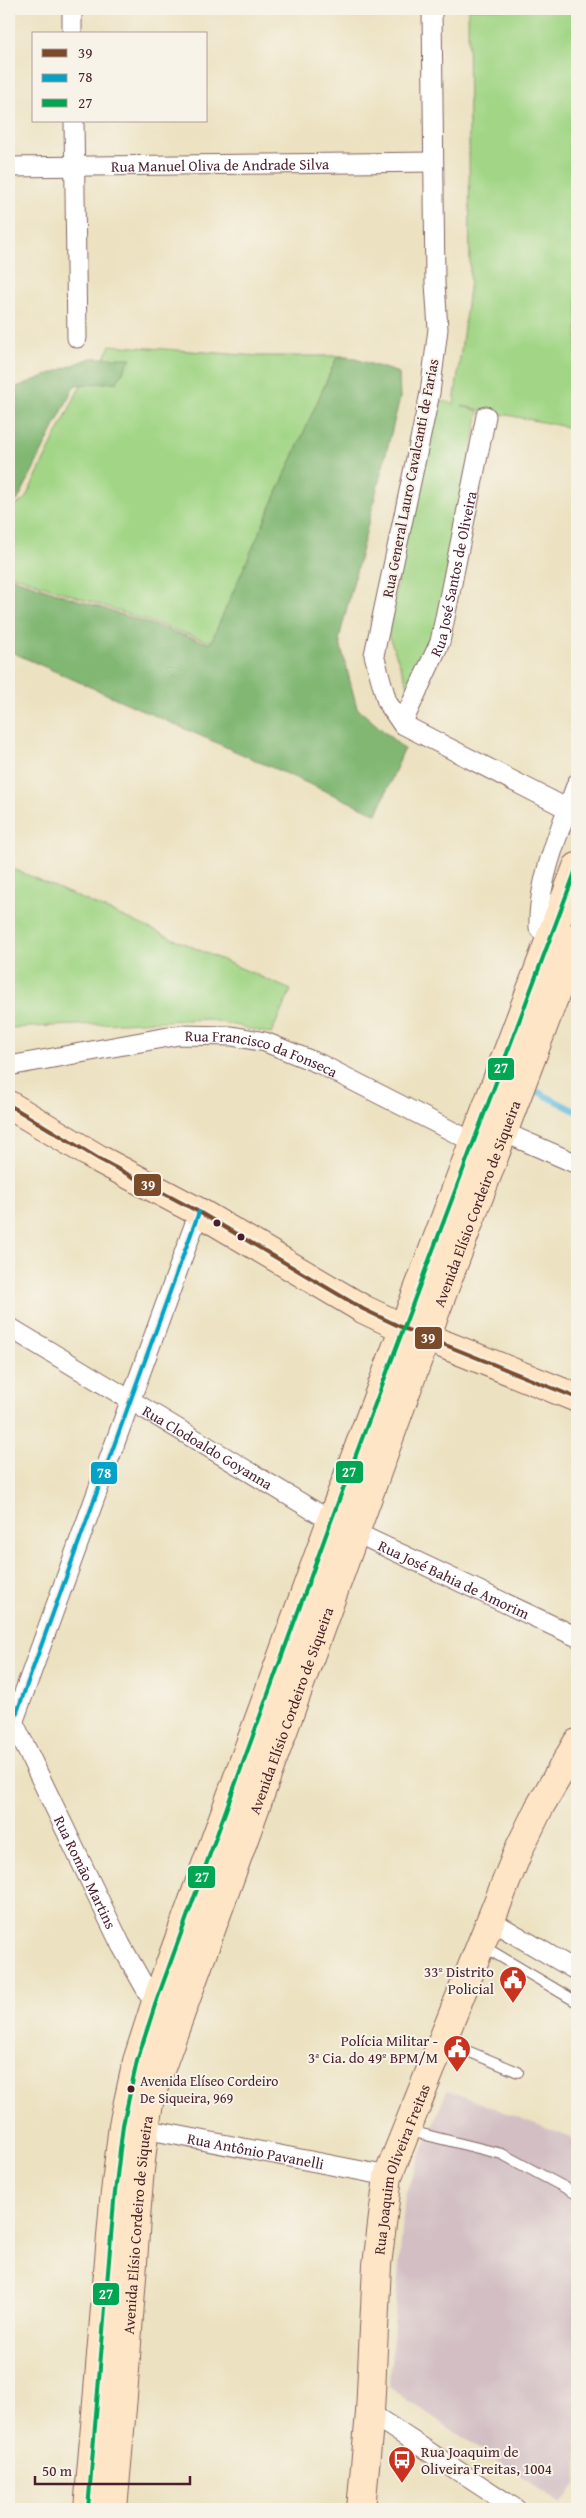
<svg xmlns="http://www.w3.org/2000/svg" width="586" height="2518" viewBox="0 0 586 2518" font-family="'Gentium Book Plus',serif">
<rect width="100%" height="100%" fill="#f7f3e8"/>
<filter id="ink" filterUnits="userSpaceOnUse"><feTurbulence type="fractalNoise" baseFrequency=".02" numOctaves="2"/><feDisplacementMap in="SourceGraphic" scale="10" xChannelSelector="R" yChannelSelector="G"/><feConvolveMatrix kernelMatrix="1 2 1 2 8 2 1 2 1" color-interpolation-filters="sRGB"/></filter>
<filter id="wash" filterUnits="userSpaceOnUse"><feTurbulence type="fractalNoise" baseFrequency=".0096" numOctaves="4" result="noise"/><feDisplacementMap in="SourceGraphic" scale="20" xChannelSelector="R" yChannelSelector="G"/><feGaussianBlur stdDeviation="1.12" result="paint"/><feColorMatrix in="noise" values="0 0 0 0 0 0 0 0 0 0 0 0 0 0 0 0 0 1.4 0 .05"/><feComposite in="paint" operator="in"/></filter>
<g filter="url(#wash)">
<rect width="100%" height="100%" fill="#ece2c1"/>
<path fill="#d2bec3" d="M447 2090 577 2140V2483L561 2504 389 2387 405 2194Z"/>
<g fill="#a2d686" stroke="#767a58">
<path d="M468 9H577V429L462 406 479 411 434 642 412 696 388 634 431 398 454 404 470 281Z"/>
<path d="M110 345 258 356H343L216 644 9 574V510L25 499 81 385 93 383Z"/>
<path d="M9 867 291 990 271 1034 208 1019 9 1028Z"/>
</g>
<g fill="#81b773" stroke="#666b4f">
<path d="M337 357H349L399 373 400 398 339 639 357 708 404 749 377 814 9 651V577L210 644Z"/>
<path d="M91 358H131L117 382 75 385 18 500 9 506V390Z"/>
</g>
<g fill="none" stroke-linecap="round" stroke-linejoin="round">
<path stroke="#62bce0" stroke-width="6" d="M538 1092 577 1112"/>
</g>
</g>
<g filter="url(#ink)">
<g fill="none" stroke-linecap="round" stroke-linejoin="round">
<defs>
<g id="lane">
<path d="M481 1945 577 2002"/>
<path d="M443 2041 518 2072"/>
<path d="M406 2130 502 2154 577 2194"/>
</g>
<g id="street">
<path d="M72 9V34"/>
<path d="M432 9 435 283 438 329 430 393 374 655 387 702 402 724 568 809"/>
<path d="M74 121 77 338"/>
<path id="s1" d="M9 167 433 162"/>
<path id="s2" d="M402 724 440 642 486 416"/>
<path d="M550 940 539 928C537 883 561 826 577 783"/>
<path id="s3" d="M9 1066 179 1035 232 1036 265 1042 320 1064 483 1147"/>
<path d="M494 1128 577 1164"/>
<path id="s4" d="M9 1327 331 1521 577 1637"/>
<path id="s5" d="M11 1717 121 1945 155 2005 162 2008"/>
<path d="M9 1734 199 1212"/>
<path d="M490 1920 577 1971"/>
<path id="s6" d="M134 2127 388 2176"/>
<path d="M370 2413 516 2509"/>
</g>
<g id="secondary">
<path d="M9 1105 99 1159 199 1212 363 1309 403 1328 577 1398"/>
<path d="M88 2509 114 2201 123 2125 137 2061 155 2005 331 1521 577 867"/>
<path id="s7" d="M113 2509C120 2436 126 2363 131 2290 136 2226 138 2161 150 2098L426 1337 577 937"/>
<path id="s8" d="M361 2509 370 2413 377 2265 388 2176 520 1847 539 1808 577 1743"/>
</g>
</defs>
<use href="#lane" stroke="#836360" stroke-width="12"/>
<use href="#street" stroke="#836360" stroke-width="21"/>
<use href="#secondary" stroke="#836360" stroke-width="30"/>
<use href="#lane" stroke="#fff" stroke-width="10"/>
<use href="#street" stroke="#fff" stroke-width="19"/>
<use href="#secondary" stroke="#fde5c5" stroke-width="28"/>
<defs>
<path id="bus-1" d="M9 1105 99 1159 199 1212 363 1309 403 1328 577 1398"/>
<path id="bus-2" d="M9 1734 199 1212"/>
<path id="bus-3" d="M88 2509 114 2201 123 2125 137 2061 155 2005 331 1521 577 867"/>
</defs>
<use href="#bus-1" stroke="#f7f3e8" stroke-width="8"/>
<use href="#bus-2" stroke="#f7f3e8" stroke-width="8"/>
<use href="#bus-3" stroke="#f7f3e8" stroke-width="8"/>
<use href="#bus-1" stroke="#7a4b2a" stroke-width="4"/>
<use href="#bus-2" stroke="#04a2c6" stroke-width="4"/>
<use href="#bus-3" stroke="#00a651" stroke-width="4"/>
</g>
</g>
<defs>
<symbol id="civic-pin" viewBox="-11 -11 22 30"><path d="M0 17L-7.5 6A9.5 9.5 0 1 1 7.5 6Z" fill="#c8321e" stroke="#f7f3e8"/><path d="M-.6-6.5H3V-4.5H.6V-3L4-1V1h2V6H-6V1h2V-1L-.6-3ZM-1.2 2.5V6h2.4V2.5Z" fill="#fff"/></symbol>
<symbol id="bus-pin" viewBox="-11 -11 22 30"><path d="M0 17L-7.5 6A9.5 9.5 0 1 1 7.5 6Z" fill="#c8321e" stroke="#f7f3e8"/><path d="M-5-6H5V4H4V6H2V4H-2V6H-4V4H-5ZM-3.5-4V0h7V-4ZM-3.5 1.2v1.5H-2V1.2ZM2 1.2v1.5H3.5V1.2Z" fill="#fff"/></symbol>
</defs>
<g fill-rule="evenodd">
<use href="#civic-pin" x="497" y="1964" width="32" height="43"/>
<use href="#civic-pin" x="441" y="2033" width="32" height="43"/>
<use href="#bus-pin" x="386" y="2444" width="32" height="43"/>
</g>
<g fill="#4a1f2b" stroke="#f7f3e8" stroke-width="2">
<circle cx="217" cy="1223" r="4.5"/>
<circle cx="241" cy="1237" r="4.5"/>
<circle cx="131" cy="2089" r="4.5"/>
</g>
<g text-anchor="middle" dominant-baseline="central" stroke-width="4" stroke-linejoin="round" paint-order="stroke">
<g font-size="14" fill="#4a1f2b" stroke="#f7f3e8" text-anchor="start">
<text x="140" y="2081">Avenida Elíseo Cordeiro<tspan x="140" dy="17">De Siqueira, 969</tspan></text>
</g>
<g font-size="15" fill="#4a1f2b" stroke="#f7f3e8">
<text stroke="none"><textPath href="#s1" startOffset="211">Rua Manuel Oliva de Andrade Silva</textPath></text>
<text transform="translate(410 478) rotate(-79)">Rua General Lauro Cavalcanti de Farias</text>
<text stroke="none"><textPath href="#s2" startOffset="160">Rua José Santos de Oliveira</textPath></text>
<text stroke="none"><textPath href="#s3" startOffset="258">Rua Francisco da Fonseca</textPath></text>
<text stroke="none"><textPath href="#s7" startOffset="1365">Avenida Elísio Cordeiro de Siqueira</textPath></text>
<text stroke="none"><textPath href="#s4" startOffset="232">Rua Clodoaldo Goyanna</textPath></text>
<text stroke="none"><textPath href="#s4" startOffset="512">Rua José Bahia de Amorim</textPath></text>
<text stroke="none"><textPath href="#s7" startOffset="825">Avenida Elísio Cordeiro de Siqueira</textPath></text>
<text stroke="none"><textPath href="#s5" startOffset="172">Rua Romão Martins</textPath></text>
<text stroke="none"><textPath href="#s6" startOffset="124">Rua Antônio Pavanelli</textPath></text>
<text stroke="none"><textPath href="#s8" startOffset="344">Rua Joaquim Oliveira Freitas</textPath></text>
<text stroke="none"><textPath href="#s7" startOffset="285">Avenida Elísio Cordeiro de Siqueira</textPath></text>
</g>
<g font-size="15" fill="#4a1f2b" stroke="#f7f3e8" text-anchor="end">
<text x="494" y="1971">33º Distrito<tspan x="494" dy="17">Policial</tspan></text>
<text x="438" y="2040">Polícia Militar -<tspan x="438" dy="17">3ª Cia. do 49º BPM/M</tspan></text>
<text x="421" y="2451" text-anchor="start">Rua Joaquim de<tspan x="421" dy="17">Oliveira Freitas, 1004</tspan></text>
</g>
</g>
<g stroke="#f7f3e8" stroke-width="2">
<rect x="487" y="1057" width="28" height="24" rx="5" fill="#00a651"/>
<rect x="133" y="1173" width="29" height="24" rx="5" fill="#7a4b2a"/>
<rect x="414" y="1326" width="29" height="24" rx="5" fill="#7a4b2a"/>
<rect x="335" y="1460" width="29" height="24" rx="5" fill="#00a651"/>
<rect x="90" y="1461" width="28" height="24" rx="5" fill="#04a2c6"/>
<rect x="187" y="1865" width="29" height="24" rx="5" fill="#00a651"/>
<rect x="92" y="2282" width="28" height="24" rx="5" fill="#00a651"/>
</g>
<g font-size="14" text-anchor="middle" font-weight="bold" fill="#fff">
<text x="501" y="1073">27</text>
<text x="148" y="1190">39</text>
<text x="428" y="1343">39</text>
<text x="349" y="1477">27</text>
<text x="104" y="1478">78</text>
<text x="202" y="1882">27</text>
<text x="106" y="2299">27</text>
</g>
<rect width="586" height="2518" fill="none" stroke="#f7f3e8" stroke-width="30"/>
<rect x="32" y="32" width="175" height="90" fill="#f7f3e8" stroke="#b29e9c"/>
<rect x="42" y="49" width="25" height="8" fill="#7a4b2a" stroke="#b29e9c"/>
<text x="78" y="58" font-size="15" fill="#4a1f2b">39</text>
<rect x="42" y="74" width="25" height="8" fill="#04a2c6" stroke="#b29e9c"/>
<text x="78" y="82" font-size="15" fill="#4a1f2b">78</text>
<rect x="42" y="99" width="25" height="8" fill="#00a651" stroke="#b29e9c"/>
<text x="78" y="108" font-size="15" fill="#4a1f2b">27</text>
<path d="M35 2476v8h155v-8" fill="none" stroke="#4a1f2b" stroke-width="2.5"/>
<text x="42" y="2476" font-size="15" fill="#4a1f2b" stroke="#f7f3e8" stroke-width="4" paint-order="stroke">50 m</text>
</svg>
